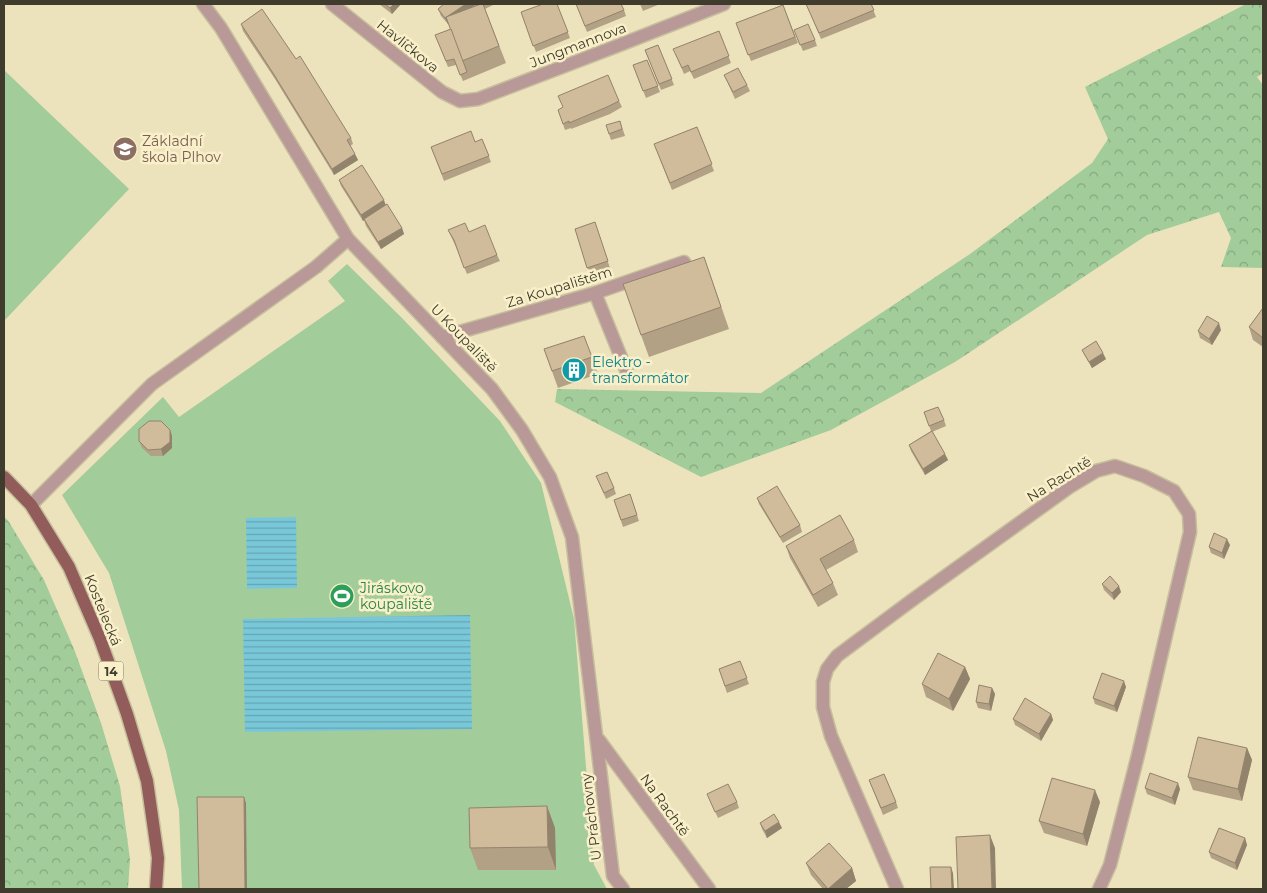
<svg xmlns="http://www.w3.org/2000/svg" width="1267" height="893" viewBox="0 0 1267 893" font-family="Montserrat,sans-serif">
<defs>
<pattern id="forest-crowns" width="20" height="18" patternUnits="userSpaceOnUse" patternTransform="scale(1.25)"><rect width="20" height="18" fill="#a2cc9a"/><path d="M2 6a3 3 0 1 1 6 0M12 15a3 3 0 1 1 6 0" fill="none" stroke="#85a77e"/></pattern>
<pattern id="water-rules" width="6" height="5" patternUnits="userSpaceOnUse" patternTransform="scale(1.25)"><rect width="6" height="5" fill="#79c8da"/><path d="M0 2.5h6" fill="none" stroke="#65a4b1"/></pattern>
</defs>
<rect width="100%" height="100%" fill="#ece3bd"/>
<g fill="#a2cc9a">
<path d="M4 70 129 189 4 321Z"/>
<path d="M347 264 401 317 500 421 541 483 574 619 594 865 607 889H182L179 810 166 751 109 573 62 495 163 397 179 417 345 301 328 281Z"/>
</g>
<g fill="url(#forest-crowns)">
<path d="M1246 4H1263V73L1257 77 1263 85V268L1221 267 1231 238 1219 212 1147 235 955 362 831 430 701 477 555 402 557 389 761 393 970 254 1092 163 1108 139 1085 87Z"/>
<path d="M4 516 9 522 44 580 74 649 101 723 120 786 130 859 128 889H4Z"/>
</g>
<g fill="url(#water-rules)">
<path d="M296 517 297 588 247 589 246 518Z"/>
<path d="M470 615 472 729 245 732 243 619Z"/>
</g>
<g fill="none" stroke-linecap="round" stroke-linejoin="round">
<defs>
<g id="minor">
<path d="M203 4 221 28 348 239 492 389 522 430 550 477 572 537 613 876 623 889"/>
<path d="M332 4 442 92 460 101 478 99 617 46 724 4"/>
<path d="M595 293 629 377"/>
<path d="M442 337 595 293 684 262"/>
<path d="M31 505 152 384 316 267 348 239"/>
<path d="M599 740 709 889"/>
<path d="M897 889 831 736 823 707V682L827 669 837 656 853 644 915 598 1071 486 1096 471 1115 466 1144 476 1174 491 1189 514 1190 532 1138 755 1110 865 1099 889"/>
</g>
<path id="major" d="M4 477 31 505 69 567 100 639 127 714 147 781 158 858 156 889"/>
</defs>
<use href="#minor" stroke="#c6be9d" stroke-width="15"/>
<use href="#major" stroke="#c6be9d" stroke-width="15"/>
<use href="#minor" stroke="#b89997" stroke-width="12"/>
<use href="#major" stroke="#915c59" stroke-width="12"/>
</g>
<g fill="#b3a185">
<path d="M379 4H401L392 14Z"/>
<path d="M444 4H493V5L485 9 506 63 463 81 456 65 448 67 435 35 451 29 449 24H448L441 16 438 9Z"/>
<path d="M557 4 570 38 536 52 521 12Z"/>
<path d="M576 4 624 10 626 16 587 32Z"/>
<path d="M640 4H660L643 11Z"/>
<path d="M806 4H871L876 17 821 39Z"/>
<path d="M783 5 798 43 751 61 736 23Z"/>
<path d="M241 24 351 138 353 144 350 146 358 160 334 175 275 79 243 31Z"/>
<path d="M794 30 815 40 817 46 803 51Z"/>
<path d="M719 31 731 63 694 79 690 71 684 74 676 55Z"/>
<path d="M658 45 674 85 661 90 645 50Z"/>
<path d="M647 60 660 92 646 98 633 65Z"/>
<path d="M724 75 747 85 750 91 735 99Z"/>
<path d="M619 101 622 107 610 114 571 129V128L565 130 558 110Z"/>
<path d="M620 121 625 136 611 140 609 134Z"/>
<path d="M697 127 714 171 672 190 654 144Z"/>
<path d="M482 139 491 162 444 181 431 147 475 142Z"/>
<path d="M339 180 386 205 402 228 404 234 381 249 366 226 364 220 363 221 341 186Z"/>
<path d="M595 222 610 268 590 274 575 229Z"/>
<path d="M448 230 497 255 500 261 467 274 456 247Z"/>
<path d="M704 257 729 329 649 357 641 335Z"/>
<path d="M1263 308V347L1253 340 1249 327Z"/>
<path d="M1221 330 1212 345 1200 338 1198 331Z"/>
<path d="M584 336 598 374 558 388 544 349Z"/>
<path d="M1082 350 1106 359 1092 368 1085 356Z"/>
<path d="M924 412 944 420 946 426 932 432 948 460 925 475 911 451 909 445 931 431Z"/>
<path d="M170 430 172 436V448L163 456H151L142 448 139 441Z"/>
<path d="M596 476 614 488 616 494 606 499Z"/>
<path d="M630 494 639 521 623 527 614 500Z"/>
<path d="M757 498 800 525 802 532 783 543 759 504Z"/>
<path d="M854 540 858 552 826 570 833 583 838 595 818 607 790 558 786 546Z"/>
<path d="M1230 545 1224 559 1211 553 1209 547Z"/>
<path d="M1102 584 1121 592 1114 600 1104 590Z"/>
<path d="M740 661 749 684 727 693 719 669Z"/>
<path d="M965 667 970 679 953 711 926 697 922 684Z"/>
<path d="M1126 687 1117 712 1095 704 1093 698Z"/>
<path d="M992 688 995 694 991 711 978 708 976 702Z"/>
<path d="M1051 714 1053 720 1041 741 1015 725 1013 719Z"/>
<path d="M1247 748 1252 760 1242 801 1193 790 1188 777Z"/>
<path d="M869 780 896 802 898 808 883 815Z"/>
<path d="M1145 788 1180 789 1175 805 1147 794Z"/>
<path d="M707 794 737 802 739 808 718 818Z"/>
<path d="M1100 802 1087 846 1044 833 1039 821Z"/>
<path d="M547 806 555 828 556 870H478L470 848Z"/>
<path d="M760 823 782 828 767 838 762 829Z"/>
<path d="M1245 838 1247 845 1237 870 1211 858 1209 852Z"/>
<path d="M806 863 852 868 856 881 846 889H823L811 875Z"/>
</g>
<g fill="#92836c">
<path d="M394 4H401L392 14 390 8Z"/>
<path d="M466 4H474L475 5 448 24 445 18Z"/>
<path d="M355 154 358 160 334 175 332 169Z"/>
<path d="M384 200 386 206 363 221 361 215Z"/>
<path d="M402 228 404 234 381 249 378 242Z"/>
<path d="M1219 323 1221 330 1212 345 1209 339Z"/>
<path d="M1103 353 1106 359 1092 368 1089 362Z"/>
<path d="M170 430 172 436V448L163 456 161 449Z"/>
<path d="M945 454 948 460 925 475 923 469Z"/>
<path d="M1227 539 1230 545 1224 559 1222 553Z"/>
<path d="M1119 586 1121 592 1114 600 1112 593Z"/>
<path d="M965 667 970 679 953 711 949 699Z"/>
<path d="M1124 681 1126 687 1117 712 1114 706Z"/>
<path d="M992 688 995 694 991 711 989 704Z"/>
<path d="M1051 714 1053 720 1041 741 1039 734Z"/>
<path d="M1247 748 1252 760 1242 801 1238 789Z"/>
<path d="M1178 783 1180 789 1175 805 1172 798Z"/>
<path d="M1095 790 1100 802 1087 846 1083 834Z"/>
<path d="M244 797 246 803 247 889H245Z"/>
<path d="M547 806 555 828 556 870 548 847Z"/>
<path d="M779 822 782 828 767 838 765 831Z"/>
<path d="M990 835 995 848 996 889H992Z"/>
<path d="M1245 838 1247 845 1237 870 1235 863Z"/>
<path d="M951 867 953 873 954 889H952Z"/>
<path d="M852 868 856 881 846 889H828Z"/>
</g>
<g fill="#d0bb9b" stroke="#92836c">
<path d="M385 4H394L390 8Z"/>
<path d="M444 4H466L445 18 438 9Z"/>
<path d="M481 4H483L499 46 462 61 446 17Z"/>
<path d="M543 4H557L568 32 533 46 521 12Z"/>
<path d="M576 4H621L624 10 585 26Z"/>
<path d="M806 4H871L874 10 819 33Z"/>
<path d="M783 5 795 37 748 55 736 23Z"/>
<path d="M262 9 296 59 300 56 351 138 347 140 355 154 332 169 273 73 241 24Z"/>
<path d="M808 24 815 40 800 45 794 30Z"/>
<path d="M451 29 467 72 460 75 454 59 446 61 435 35Z"/>
<path d="M719 31 729 56 691 72 688 65 682 68 673 49Z"/>
<path d="M658 45 672 79 659 84 645 50Z"/>
<path d="M647 60 658 86 643 91 633 65Z"/>
<path d="M738 68 747 85 733 92 724 75Z"/>
<path d="M608 75 619 101 607 107 569 123V121L563 124 558 110 563 107 558 96Z"/>
<path d="M620 121 622 129 609 134 606 125Z"/>
<path d="M697 127 712 164 670 183 654 144Z"/>
<path d="M471 131 475 142 482 139 489 156 442 174 431 147Z"/>
<path d="M362 165 384 200 361 215 339 180Z"/>
<path d="M387 204 402 228 378 242 364 219Z"/>
<path d="M595 222 608 261 587 268 575 229Z"/>
<path d="M465 223 469 232 485 225 497 255 464 268 454 240 448 230Z"/>
<path d="M704 257 721 307 641 335 623 284Z"/>
<path d="M1263 308V338L1249 327Z"/>
<path d="M1207 316 1219 323 1209 339 1198 331Z"/>
<path d="M584 336 592 357 552 371 544 349Z"/>
<path d="M1096 341 1103 353 1089 362 1082 350Z"/>
<path d="M938 407 944 420 929 426 924 412Z"/>
<path d="M149 421H161L170 430V442L161 449 148 450 139 441V429Z"/>
<path d="M932 431 945 454 923 469 909 445Z"/>
<path d="M607 472 614 488 604 493 596 476Z"/>
<path d="M777 486 800 525 780 537 757 498Z"/>
<path d="M630 494 637 515 621 520 614 500Z"/>
<path d="M840 515 854 540 820 559 833 583 813 595 786 546Z"/>
<path d="M1214 533 1227 539 1222 553 1209 547Z"/>
<path d="M1110 576 1119 586 1112 593 1102 584Z"/>
<path d="M938 653 965 667 949 699 922 684Z"/>
<path d="M740 661 747 678 725 686 719 669Z"/>
<path d="M1102 673 1124 681 1114 706 1093 698Z"/>
<path d="M979 685 992 688 989 704 976 702Z"/>
<path d="M1025 698 1051 714 1039 734 1013 719Z"/>
<path d="M1198 737 1247 748 1238 789 1188 777Z"/>
<path d="M1150 773 1178 783 1172 798 1145 788Z"/>
<path d="M884 774 896 802 881 808 869 780Z"/>
<path d="M1052 778 1095 790 1083 834 1039 821Z"/>
<path d="M728 784 737 802 715 812 707 794Z"/>
<path d="M197 797H244L245 889H199Z"/>
<path d="M547 806 548 847 470 848 469 808Z"/>
<path d="M774 814 779 822 765 831 760 823Z"/>
<path d="M1219 828 1245 838 1235 863 1209 852Z"/>
<path d="M990 835 992 889H958L956 837Z"/>
<path d="M829 843 852 868 828 889 806 863Z"/>
<path d="M930 867H951L952 889H931Z"/>
</g>
<defs>
<symbol id="school-disc" viewBox="-11 -11 22 22"><circle r="9.5" fill="#8d6e63" stroke="#f9f0ca"/><path d="M0-5L7-2L0 1L-7-2ZM-4 1L0 2.5L4 1V4Q0 6-4 4Z" fill="#fff"/></symbol>
<symbol id="building-disc" viewBox="-11 -11 22 22"><circle r="9.5" fill="#0f9aa8" stroke="#f9f0ca"/><path d="M-4-6H4V6H1V3H-1V6H-4ZM-2.5-4.3h1.7v1.8h-1.7ZM.8-4.3h1.7v1.8H.8ZM-2.5-1h1.7V.8h-1.7ZM.8-1h1.7V.8H.8Z" fill="#fff"/></symbol>
<symbol id="stadium-disc" viewBox="-11 -11 22 22"><circle r="9.5" fill="#2e9e5b" stroke="#f9f0ca"/><path d="M0-5a6.5 5 0 1 0 0 10a6.5 5 0 1 0 0-10ZM-3.5-1.8h7v3.6h-7Z" fill="#fff"/></symbol>
</defs>
<g fill-rule="evenodd">
<use href="#school-disc" x="111" y="135" width="28" height="28"/>
<use href="#building-disc" x="560" y="356" width="28" height="28"/>
<use href="#stadium-disc" x="328" y="582" width="28" height="28"/>
</g>
<g text-anchor="middle" dominant-baseline="central" stroke-width="5" stroke-linejoin="round" paint-order="stroke">
<rect fill="#f9f0ca" stroke="#77725c" stroke-width="1" x="98.5" y="661.5" width="25" height="19" rx="4"/>
<g font-size="12" font-weight="bold" fill="#3f3c2d">
<text x="111" y="671">14</text>
</g>
<g font-size="14" fill="#3f3c2d" stroke="#f9f0ca">
<text transform="translate(578 45) rotate(-21)">Jungmannova</text>
<text transform="translate(408 46) rotate(39)">Havlíčkova</text>
<text transform="translate(559 287) rotate(-17)">Za Koupalištěm</text>
<text transform="translate(464 338) rotate(46)">U Koupaliště</text>
<text transform="translate(1059 479) rotate(-32)">Na Rachtě</text>
<text transform="translate(103 610) rotate(68)">Kostelecká</text>
<text transform="translate(665 805) rotate(54)">Na Rachtě</text>
<text transform="translate(591 817) rotate(-97)">U Práchovny</text>
</g>
<g font-size="14" fill="#785e54" stroke="#f9f0ca" text-anchor="start">
<text x="142" y="141">Základní<tspan x="142" dy="16">škola Plhov</tspan></text>
</g>
<g font-size="14" fill="#0d838f" stroke="#f9f0ca" text-anchor="start">
<text x="592" y="362">Elektro -<tspan x="592" dy="16">transformátor</tspan></text>
</g>
<g font-size="14" fill="#27864d" stroke="#f9f0ca" text-anchor="start">
<text x="360" y="588">Jiráskovo<tspan x="360" dy="16">koupaliště</tspan></text>
</g>
</g>
<rect width="1267" height="893" fill="none" stroke="#3f3c2d" stroke-width="10"/>
</svg>
